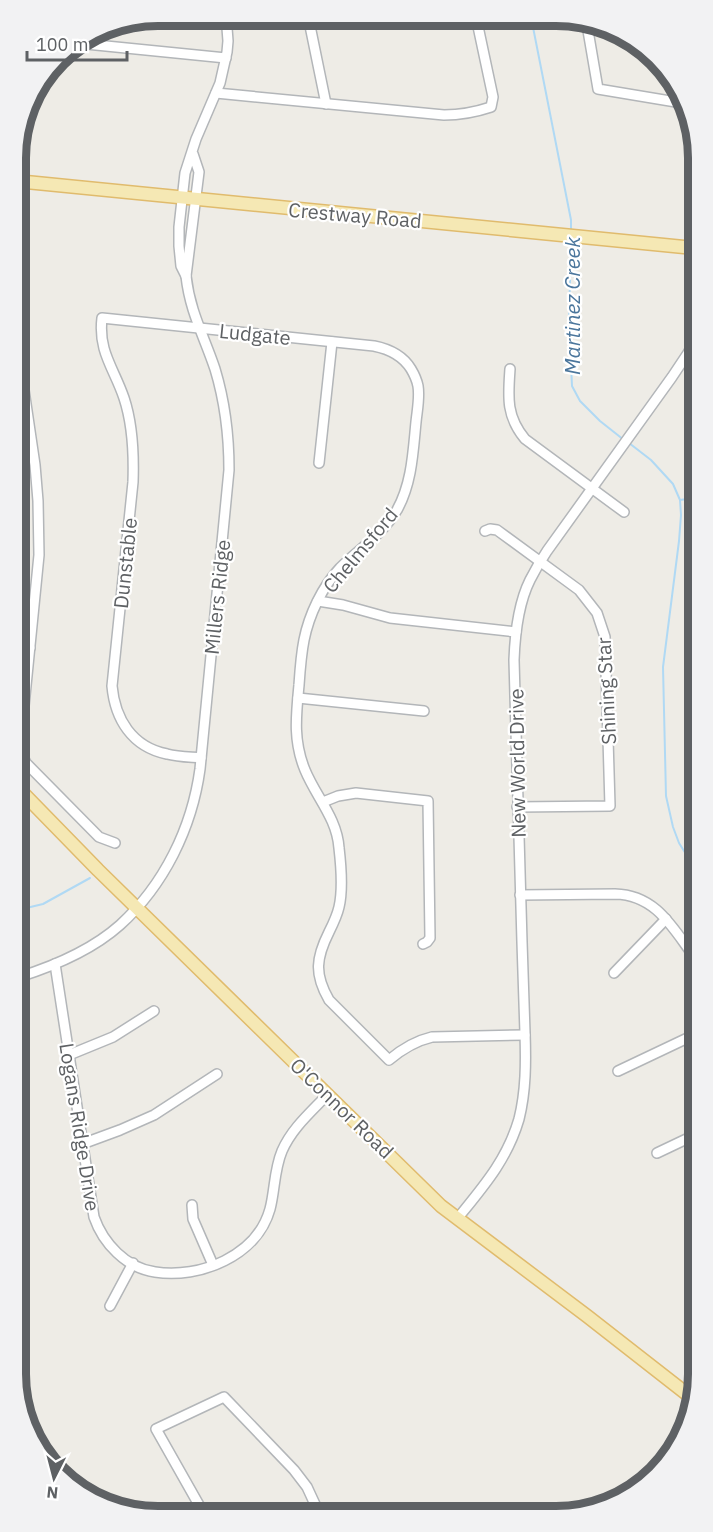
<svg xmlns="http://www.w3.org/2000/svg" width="713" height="1532" viewBox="0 0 713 1532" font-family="'IBM Plex Sans',sans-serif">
<rect width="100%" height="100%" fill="#eeece6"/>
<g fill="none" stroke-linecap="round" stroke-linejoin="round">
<g stroke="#b0d9f4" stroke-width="2">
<path d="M531 17 571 220V231"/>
<path d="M571 240 569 321 572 386 580 401 600 421 624 440"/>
<path d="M629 443 651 460 673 484 680 500 681 515 679 541 663 667 666 796 673 827 679 843 696 870"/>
<path d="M680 500 694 498"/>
<path d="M18 910 43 904 90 878"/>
</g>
<defs>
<g id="minor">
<path d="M308 16 326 104"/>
<path d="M393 16 394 22"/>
<path d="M586 19 598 89 682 103"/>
<path d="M76 43 226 58"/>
<path d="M216 93 444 115C461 115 476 112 491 107L493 97 476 17"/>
<path d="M193 154 199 172 186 276 181 266 179 246V227L185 173 196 139 220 83 227 52 228 41 226 15"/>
<path d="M17 363H20L35 465 38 501 39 555 20 746 22 755 26 763 99 837 115 843"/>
<path d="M510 369C508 397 506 416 525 439L624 512"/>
<path d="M319 463 332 342"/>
<path d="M485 531 490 529 497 530 579 590 597 613 605 637 610 806 517 807"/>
<path d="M318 601 343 605 390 618 516 632"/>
<path d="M18 648H30"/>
<path d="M298 698 424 711"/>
<path d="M201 758C190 757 178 757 167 754 132 747 115 719 112 686L133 482C134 453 133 425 124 398 114 368 98 352 102 318L374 346C389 349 403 356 411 369 414 374 417 381 418 386 420 398 417 411 416 422 413 452 412 483 397 510 382 535 360 548 340 568 322 587 309 615 304 640 301 655 300 670 299 685 296 716 293 741 305 770 316 797 337 818 339 848 341 865 343 890 339 907 337 916 333 924 329 932 316 958 314 974 329 1000L389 1060C402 1049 415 1041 432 1037L525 1035"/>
<path d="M323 802 338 796 356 793 428 801 430 938 427 942 423 944"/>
<path d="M520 895 615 894C657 895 673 929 696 959"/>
<path d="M55 964 94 1217C103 1243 126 1268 155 1272 200 1279 257 1256 270 1209 275 1190 274 1170 282 1151 292 1128 311 1112 328 1094"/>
<path d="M614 973 666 919"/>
<path d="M19 977C54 966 92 950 120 925 164 885 192 828 200 769L229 470C229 435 225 402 215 369 204 336 190 312 186 276"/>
<path d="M69 1055 113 1037 154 1011"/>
<path d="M618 1071 696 1034"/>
<path d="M82 1144 120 1130 154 1115 217 1074"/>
<path d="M657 1153 697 1134"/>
<path d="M192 1205 193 1219 213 1265"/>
<path d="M457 1219C483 1187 507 1160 519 1119 526 1091 526 1062 525 1033 524 1003 523 973 522 942 519 848 516 754 514 660 515 633 518 604 530 580 535 570 541 560 547 551L672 377 688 353 694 342"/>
<path d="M110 1306 133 1263"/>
<path d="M207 1514 199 1505 156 1429 224 1397 294 1470 307 1487 319 1513"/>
</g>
<g id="major">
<path d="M16 181 694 248"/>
<path d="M18 788 98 870 441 1206 587 1316 692 1398"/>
</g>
</defs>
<use href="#minor" stroke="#b3b6b9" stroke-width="12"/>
<use href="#major" stroke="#e0bb6d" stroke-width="15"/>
<use href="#minor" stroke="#fff" stroke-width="9"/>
<use href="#major" stroke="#f5e8b4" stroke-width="12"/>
</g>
<g text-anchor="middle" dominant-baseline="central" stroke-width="4.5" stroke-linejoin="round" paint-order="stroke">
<g font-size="20" fill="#5e6164" stroke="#fff">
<text transform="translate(355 215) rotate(5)">Crestway Road</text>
<text transform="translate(255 334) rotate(6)">Ludgate</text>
<text transform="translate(360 550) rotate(-50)">Chelmsford</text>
<text transform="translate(125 563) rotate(-84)">Dunstable</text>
<text transform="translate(217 597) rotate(-84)">Millers Ridge</text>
<text transform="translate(606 691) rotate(-93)">Shining Star</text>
<text transform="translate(517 763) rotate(-91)">New World Drive</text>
<text transform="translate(342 1108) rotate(44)">O'Connor Road</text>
<text transform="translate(80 1127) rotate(81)">Logans Ridge Drive</text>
</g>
<g font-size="21" font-style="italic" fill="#4b769c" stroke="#fff">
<text transform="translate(572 306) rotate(-90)">Martinez Creek</text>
</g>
</g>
<path d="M0 0H713V1532H0ZM158 26H556A132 132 0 0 1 688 158V1374A132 132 0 0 1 556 1506H158A132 132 0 0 1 26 1374V158A132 132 0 0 1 158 26Z" fill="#f2f2f3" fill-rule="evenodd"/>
<path fill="none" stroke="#5e6164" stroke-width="8" d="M158 26H556A132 132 0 0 1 688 158V1374A132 132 0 0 1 556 1506H158A132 132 0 0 1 26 1374V158A132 132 0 0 1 158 26Z"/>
<g transform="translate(54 1478) rotate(186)" stroke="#ffffff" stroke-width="4.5" paint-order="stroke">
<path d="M0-4.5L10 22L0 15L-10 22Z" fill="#5e6164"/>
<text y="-9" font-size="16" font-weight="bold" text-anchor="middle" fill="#5e6164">N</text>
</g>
<path d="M27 51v9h100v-9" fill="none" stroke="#5e6164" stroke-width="3"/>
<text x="36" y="51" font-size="18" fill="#5e6164" stroke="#ffffff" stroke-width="4.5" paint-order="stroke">100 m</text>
</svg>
